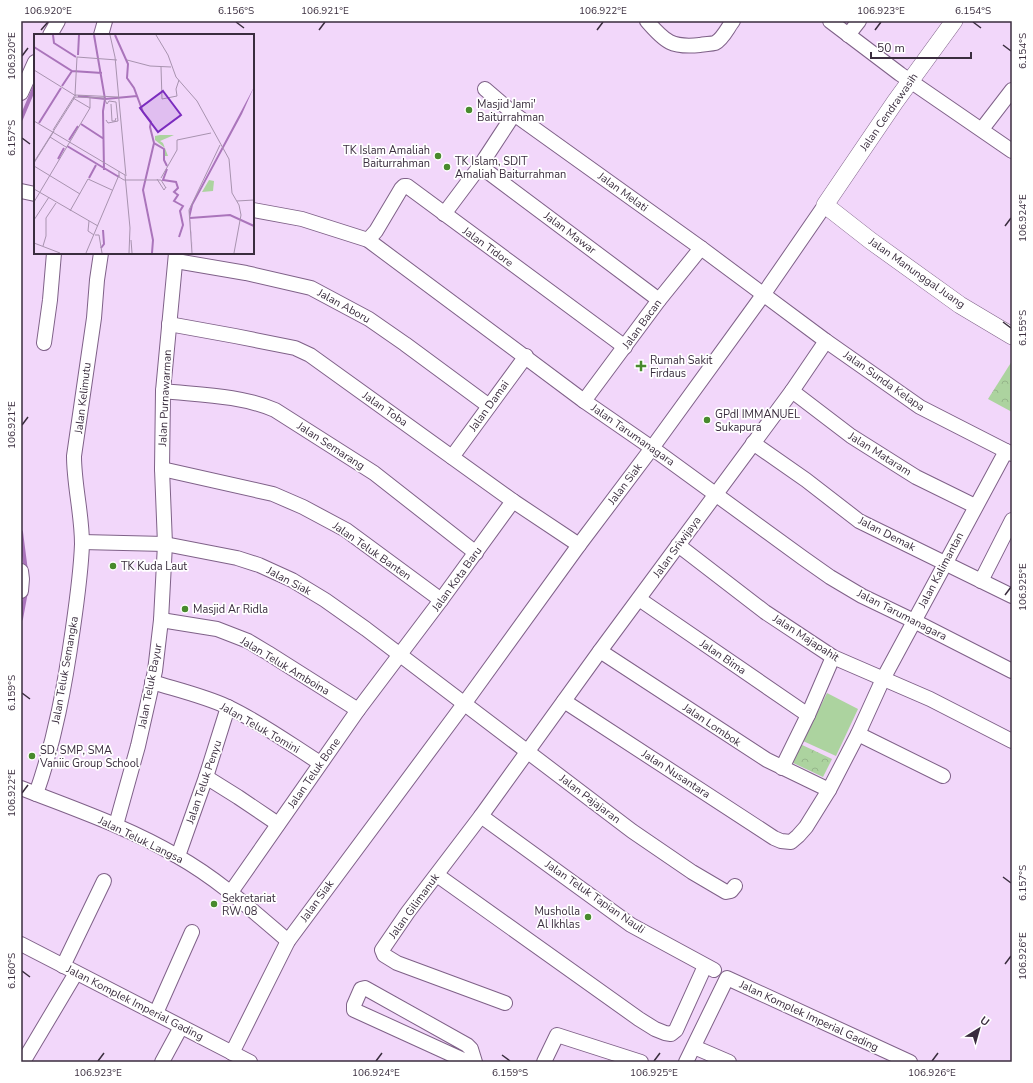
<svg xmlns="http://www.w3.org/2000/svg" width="1033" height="1083" viewBox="0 0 1033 1083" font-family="'Nunito Sans',sans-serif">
<defs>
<pattern id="park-crowns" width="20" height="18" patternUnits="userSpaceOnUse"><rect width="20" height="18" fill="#acd39f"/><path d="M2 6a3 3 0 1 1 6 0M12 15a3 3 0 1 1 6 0" fill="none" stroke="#95b58a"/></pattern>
</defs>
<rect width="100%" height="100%" fill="#f2d7fa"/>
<path fill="#acd39f" d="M827 693 858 709 836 756 803 741Z"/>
<g fill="url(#park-crowns)">
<path d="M1012 361V412L988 399Z"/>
<path d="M798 743 832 759 823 777 789 761Z"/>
</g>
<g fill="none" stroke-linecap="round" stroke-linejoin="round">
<g stroke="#aa74bb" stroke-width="4">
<path d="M21 119 35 86"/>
<path d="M21 532 26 571"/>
<path d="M21 619 26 592"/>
</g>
<defs>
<g id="minor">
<path d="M647 21C665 42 672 48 700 45 704 44 711 44 715 43 723 39 728 27 733 21"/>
<path d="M830 21 900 74 1012 151"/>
<path d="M50 35 58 21"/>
<path d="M101 35 105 21"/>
<path d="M848 35 859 21"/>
<path d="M485 89 514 114 701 248 826 341 920 407 1012 454"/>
<path d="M21 93 35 62"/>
<path d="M982 129 1012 90"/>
<path d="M480 166 659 300"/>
<path d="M21 191 35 194"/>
<path d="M253 210 302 219 368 240 584 401 652 448 803 558 830 577 862 596 914 621 1012 671"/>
<path d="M444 214 480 166 514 114"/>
<path d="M368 240 376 231 401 189 404 186H407L625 347"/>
<path d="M176 261 246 273 311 288 369 319 405 344 489 406"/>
<path d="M169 324 235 336 295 348 310 355 513 501 579 545"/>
<path d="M44 343 50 300 54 253"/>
<path d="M163 391C201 395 240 395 275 410L374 473 476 553"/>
<path d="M792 391 851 436 916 477 975 506"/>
<path d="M584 401 659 300 701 248"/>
<path d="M753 443 806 480 859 521 1012 596"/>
<path d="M452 457 526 356"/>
<path d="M162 469 273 494 303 507 346 530 441 600"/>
<path d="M82 542 165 544 237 558 259 565 292 580 325 600 366 629 632 831 692 872 726 892 731 891 735 886"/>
<path d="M678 545 765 612 833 657 930 699 1012 741"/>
<path d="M21 571 22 579 21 591"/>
<path d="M981 581 1012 520"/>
<path d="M639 599 808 715"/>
<path d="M161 620 217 629 248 641 268 653 358 710"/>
<path d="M600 651 767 760 829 790"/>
<path d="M152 682C178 690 204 696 228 707 260 722 290 744 320 763"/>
<path d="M564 701 774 838 781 841 791 842 798 836 806 827 829 790 858 734 883 679 1006 451"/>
<path d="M858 734 943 776"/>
<path d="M782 768 808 715 833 657"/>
<path d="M206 777 238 797 278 824"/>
<path d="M21 788C74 809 128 827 177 856 218 879 253 911 288 941"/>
<path d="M36 794C55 740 65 685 73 628 77 600 81 572 82 544 82 514 74 485 74 456L94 318 97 280 101 253"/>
<path d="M481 816 631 925 714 970"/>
<path d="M116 825 138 746 155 671 161 620 165 544 162 469 163 391 176 253"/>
<path d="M178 856 206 777 228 707"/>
<path d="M437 875 639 1019 655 1029 665 1033 671 1034 676 1030 705 966"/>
<path d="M231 892 358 710 441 600 513 501"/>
<path d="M21 944 250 1062"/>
<path d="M63 966 104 881"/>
<path d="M505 1003 397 963 384 955 382 950 408 912 481 816 600 651 792 391 826 341"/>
<path d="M156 1013 192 932"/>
<path d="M694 1047 729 1062"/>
<path d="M232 1053 288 941 464 704 579 545 652 448 763 295 825 205"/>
<path d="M23 1062 76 973"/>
<path d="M162 1062 181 1027"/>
<path d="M468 1062 354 1010V1005L361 989 365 988 467 1045 471 1049 475 1062"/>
<path d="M544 1062 557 1035 641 1062"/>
<path d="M686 1062 727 978 910 1062"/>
</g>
<path id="tertiary" d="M954 21 895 102 825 205 871 241 960 305 1012 336"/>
</defs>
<use href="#minor" stroke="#7f6188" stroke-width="16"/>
<use href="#tertiary" stroke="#7f6188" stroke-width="18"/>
<use href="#minor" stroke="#fff" stroke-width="14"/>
<use href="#tertiary" stroke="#fff" stroke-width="17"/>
</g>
<path fill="none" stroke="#3a2d3e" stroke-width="1.5" d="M236 22 244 28M973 22 981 28M41 30 48 22M319 30 325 22M597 30 603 22M875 30 881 22M1003 45 1011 51M22 56 28 48M22 138 30 144M1005 226 1011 218M1003 322 1011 328M22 425 28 417M1005 595 1011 587M22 693 30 699M22 793 28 785M1003 877 1011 883M1005 964 1011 956M22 971 30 977M502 1055 510 1061M98 1061 104 1053M376 1061 382 1053M654 1061 660 1053M932 1061 938 1053"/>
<g fill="#488a2d" stroke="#fff" stroke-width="1.5">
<circle cx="469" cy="110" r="4"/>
<circle cx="438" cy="156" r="4"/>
<circle cx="447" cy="167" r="4"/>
<path d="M639 360h4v4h4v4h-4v4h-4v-4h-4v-4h4z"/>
<circle cx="707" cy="420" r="4"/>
<circle cx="113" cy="566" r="4"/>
<circle cx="185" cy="609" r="4"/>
<circle cx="32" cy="756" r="4"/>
<circle cx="214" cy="904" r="4"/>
<circle cx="588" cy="917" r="4"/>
</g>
<g text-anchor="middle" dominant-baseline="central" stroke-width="3.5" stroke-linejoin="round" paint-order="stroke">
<g font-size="11" fill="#3a2d3e" stroke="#fff" text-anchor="start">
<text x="477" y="104">Masjid Jami'<tspan x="477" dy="13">Baiturrahman</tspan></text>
<text x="430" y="150" text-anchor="end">TK Islam Amaliah<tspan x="430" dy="13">Baiturrahman</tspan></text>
<text x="455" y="161">TK Islam, SDIT<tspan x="455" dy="13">Amaliah Baiturrahman</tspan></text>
<text x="650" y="360">Rumah Sakit<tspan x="650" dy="13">Firdaus</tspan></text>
<text x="715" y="414">GPdI IMMANUEL<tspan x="715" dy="13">Sukapura</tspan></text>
<text x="121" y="566">TK Kuda Laut</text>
<text x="193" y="609">Masjid Ar Ridla</text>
<text x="40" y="750">SD, SMP, SMA<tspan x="40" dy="13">Vaniic Group School</tspan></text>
<text x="222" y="898">Sekretariat<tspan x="222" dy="13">RW 08</tspan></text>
<text x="580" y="911" text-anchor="end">Musholla<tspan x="580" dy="13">Al Ikhlas</tspan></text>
</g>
<g font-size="11" fill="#3a2d3e" stroke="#fff">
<text transform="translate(889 112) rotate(-55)">Jalan Cendrawasih</text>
<text transform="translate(623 192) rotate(36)">Jalan Melati</text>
<text transform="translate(570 233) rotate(37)">Jalan Mawar</text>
<text transform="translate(488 247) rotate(36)">Jalan Tidore</text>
<text transform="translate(917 273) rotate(35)">Jalan Manunggal Juang</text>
<text transform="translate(344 306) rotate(29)">Jalan Aboru</text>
<text transform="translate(642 324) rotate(-54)">Jalan Bacan</text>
<text transform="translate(884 381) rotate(35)">Jalan Sunda Kelapa</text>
<text transform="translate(83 398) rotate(-83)">Jalan Kelimutu</text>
<text transform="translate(165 398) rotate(-87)">Jalan Purnawarman</text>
<text transform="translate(489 406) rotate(-54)">Jalan Damai</text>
<text transform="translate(385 409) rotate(35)">Jalan Toba</text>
<text transform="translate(633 435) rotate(35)">Jalan Tarumanagara</text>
<text transform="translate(331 446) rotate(33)">Jalan Semarang</text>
<text transform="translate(880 454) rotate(32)">Jalan Mataram</text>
<text transform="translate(625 484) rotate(-53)">Jalan Siak</text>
<text transform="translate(887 534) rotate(27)">Jalan Demak</text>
<text transform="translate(677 547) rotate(-54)">Jalan Sriwijaya</text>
<text transform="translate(372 551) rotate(35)">Jalan Teluk Banten</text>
<text transform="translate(941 570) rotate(-62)">Jalan Kalimantan</text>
<text transform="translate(457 579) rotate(-54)">Jalan Kota Baru</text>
<text transform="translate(289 581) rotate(28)">Jalan Siak</text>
<text transform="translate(902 615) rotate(27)">Jalan Tarumanagara</text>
<text transform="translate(806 638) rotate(33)">Jalan Majapahit</text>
<text transform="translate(723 657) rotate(34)">Jalan Bima</text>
<text transform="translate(285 666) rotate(31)">Jalan Teluk Amboina</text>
<text transform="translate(65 670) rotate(-80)">Jalan Teluk Semangka</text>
<text transform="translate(150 686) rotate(-79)">Jalan Teluk Bayur</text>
<text transform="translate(712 725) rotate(34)">Jalan Lombok</text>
<text transform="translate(260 728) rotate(30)">Jalan Teluk Tomini</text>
<text transform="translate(314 773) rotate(-55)">Jalan Teluk Bone</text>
<text transform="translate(676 774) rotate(33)">Jalan Nusantara</text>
<text transform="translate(204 782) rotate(-71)">Jalan Teluk Penyu</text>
<text transform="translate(590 799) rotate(37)">Jalan Pajajaran</text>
<text transform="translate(141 840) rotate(26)">Jalan Teluk Langsa</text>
<text transform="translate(595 897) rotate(35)">Jalan Teluk Tapian Nauli</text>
<text transform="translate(317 901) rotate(-54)">Jalan Siak</text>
<text transform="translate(414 906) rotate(-54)">Jalan Gilimanuk</text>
<text transform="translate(135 1003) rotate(27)">Jalan Komplek Imperial Gading</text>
<text transform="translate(809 1016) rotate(25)">Jalan Komplek Imperial Gading</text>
</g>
</g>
<g transform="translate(34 34)">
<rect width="220" height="220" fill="#f2d7fa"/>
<path d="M175 146 180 147 179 157 168 158Z" fill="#acd39f"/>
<path d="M126 101H140L126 107 129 109 134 122H131V114L121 106V102Z" fill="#acd39f"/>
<path d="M220 53 208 80 159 171 156 184 159 219 155 178 157 171Z" fill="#aa74bb"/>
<path fill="none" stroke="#aa74bb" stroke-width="2" d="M19 1 20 9 42 23M60 1 71 65 69 77 70 136M81 1 94 30 93 44 100 54 109 78 117 88 116 93 120 109 130 115V126L133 132M0 13 38 37 68 39M44 21 45 1M28 52 38 37M44 62 71 65 103 62M5 89 27 54M47 90 70 105M35 106 44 92M33 112 85 143M24 125 30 114M133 135 129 146 142 148 144 154 140 158 144 161 140 167 149 172 146 177 149 191 145 203M55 144 62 131M156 184 196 181 220 192M67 214 70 210 69 196M118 219 119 206 109 156 120 109"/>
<path fill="none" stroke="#a893af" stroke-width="1" d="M76 1 81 23 92 142M122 1 134 21 142 43 163 67 195 125 198 159 205 171 207 181 200 219M93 26 116 32 137 33M127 33 128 65 143 62 142 55 145 46M0 36 42 62M41 61 84 63M39 64 56 74M77 70 78 87H81L82 84M72 86 74 89 84 87 82 68 75 67 73 70M0 87 91 141 96 194 95 219M19 96 41 61 43 23 83 26M16 103 32 113M0 128 41 63 70 64 73 70M0 129 20 97M0 132 46 160M85 137V143L90 146H127L132 154M127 144 143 116V106L177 99M123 145 130 156 132 153M0 155 64 192M203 167 220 166M0 168 56 74V64M36 177 54 145 78 156M0 186 15 163M55 187 54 197 60 201M61 201H65L68 219M97 206 98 219M0 209 26 219M9 212 12 202V184L22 169M52 219 85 141M158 219 155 176 186 111"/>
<path fill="#7b2cbf" fill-opacity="0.15" stroke="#7b2cbf" stroke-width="2" d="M129 57 147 81 124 98 106 74Z"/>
<rect width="220" height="220" fill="none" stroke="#3a2d3e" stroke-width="2"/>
</g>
<rect width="1033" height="1083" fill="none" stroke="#ffffff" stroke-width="44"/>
<g transform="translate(979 1029) rotate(37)" stroke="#ffffff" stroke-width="3" paint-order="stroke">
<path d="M0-3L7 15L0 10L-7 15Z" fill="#3a2d3e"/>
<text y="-6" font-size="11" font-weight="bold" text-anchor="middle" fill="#3a2d3e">U</text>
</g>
<path d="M871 52v6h100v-6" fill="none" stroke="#3a2d3e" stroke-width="2"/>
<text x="877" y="52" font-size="12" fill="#3a2d3e" stroke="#ffffff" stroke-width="3" paint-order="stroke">50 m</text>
<rect x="22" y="22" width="989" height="1039" fill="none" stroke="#3a2d3e" stroke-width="1.5"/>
<g font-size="10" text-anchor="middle" fill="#3a2d3e">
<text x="48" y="14">106.920°E</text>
<text x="236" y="14">6.156°S</text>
<text x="325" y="14">106.921°E</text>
<text x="603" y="14">106.922°E</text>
<text x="881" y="14">106.923°E</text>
<text x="973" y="14">6.154°S</text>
<text transform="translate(1022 51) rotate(-90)" y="4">6.154°S</text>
<text transform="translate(11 56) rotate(-90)" y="4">106.920°E</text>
<text transform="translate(11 138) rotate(-90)" y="4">6.157°S</text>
<text transform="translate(1022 218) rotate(-90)" y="4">106.924°E</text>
<text transform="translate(1022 328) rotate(-90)" y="4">6.155°S</text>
<text transform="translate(11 425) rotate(-90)" y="4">106.921°E</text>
<text transform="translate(1022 587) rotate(-90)" y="4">106.925°E</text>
<text transform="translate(11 693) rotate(-90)" y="4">6.159°S</text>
<text transform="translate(11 793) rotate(-90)" y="4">106.922°E</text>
<text transform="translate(1022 883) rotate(-90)" y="4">6.157°S</text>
<text transform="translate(1022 956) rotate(-90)" y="4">106.926°E</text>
<text transform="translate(11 971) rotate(-90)" y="4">6.160°S</text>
<text x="98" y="1076">106.923°E</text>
<text x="376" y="1076">106.924°E</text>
<text x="510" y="1076">6.159°S</text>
<text x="654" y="1076">106.925°E</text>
<text x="932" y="1076">106.926°E</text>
</g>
</svg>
